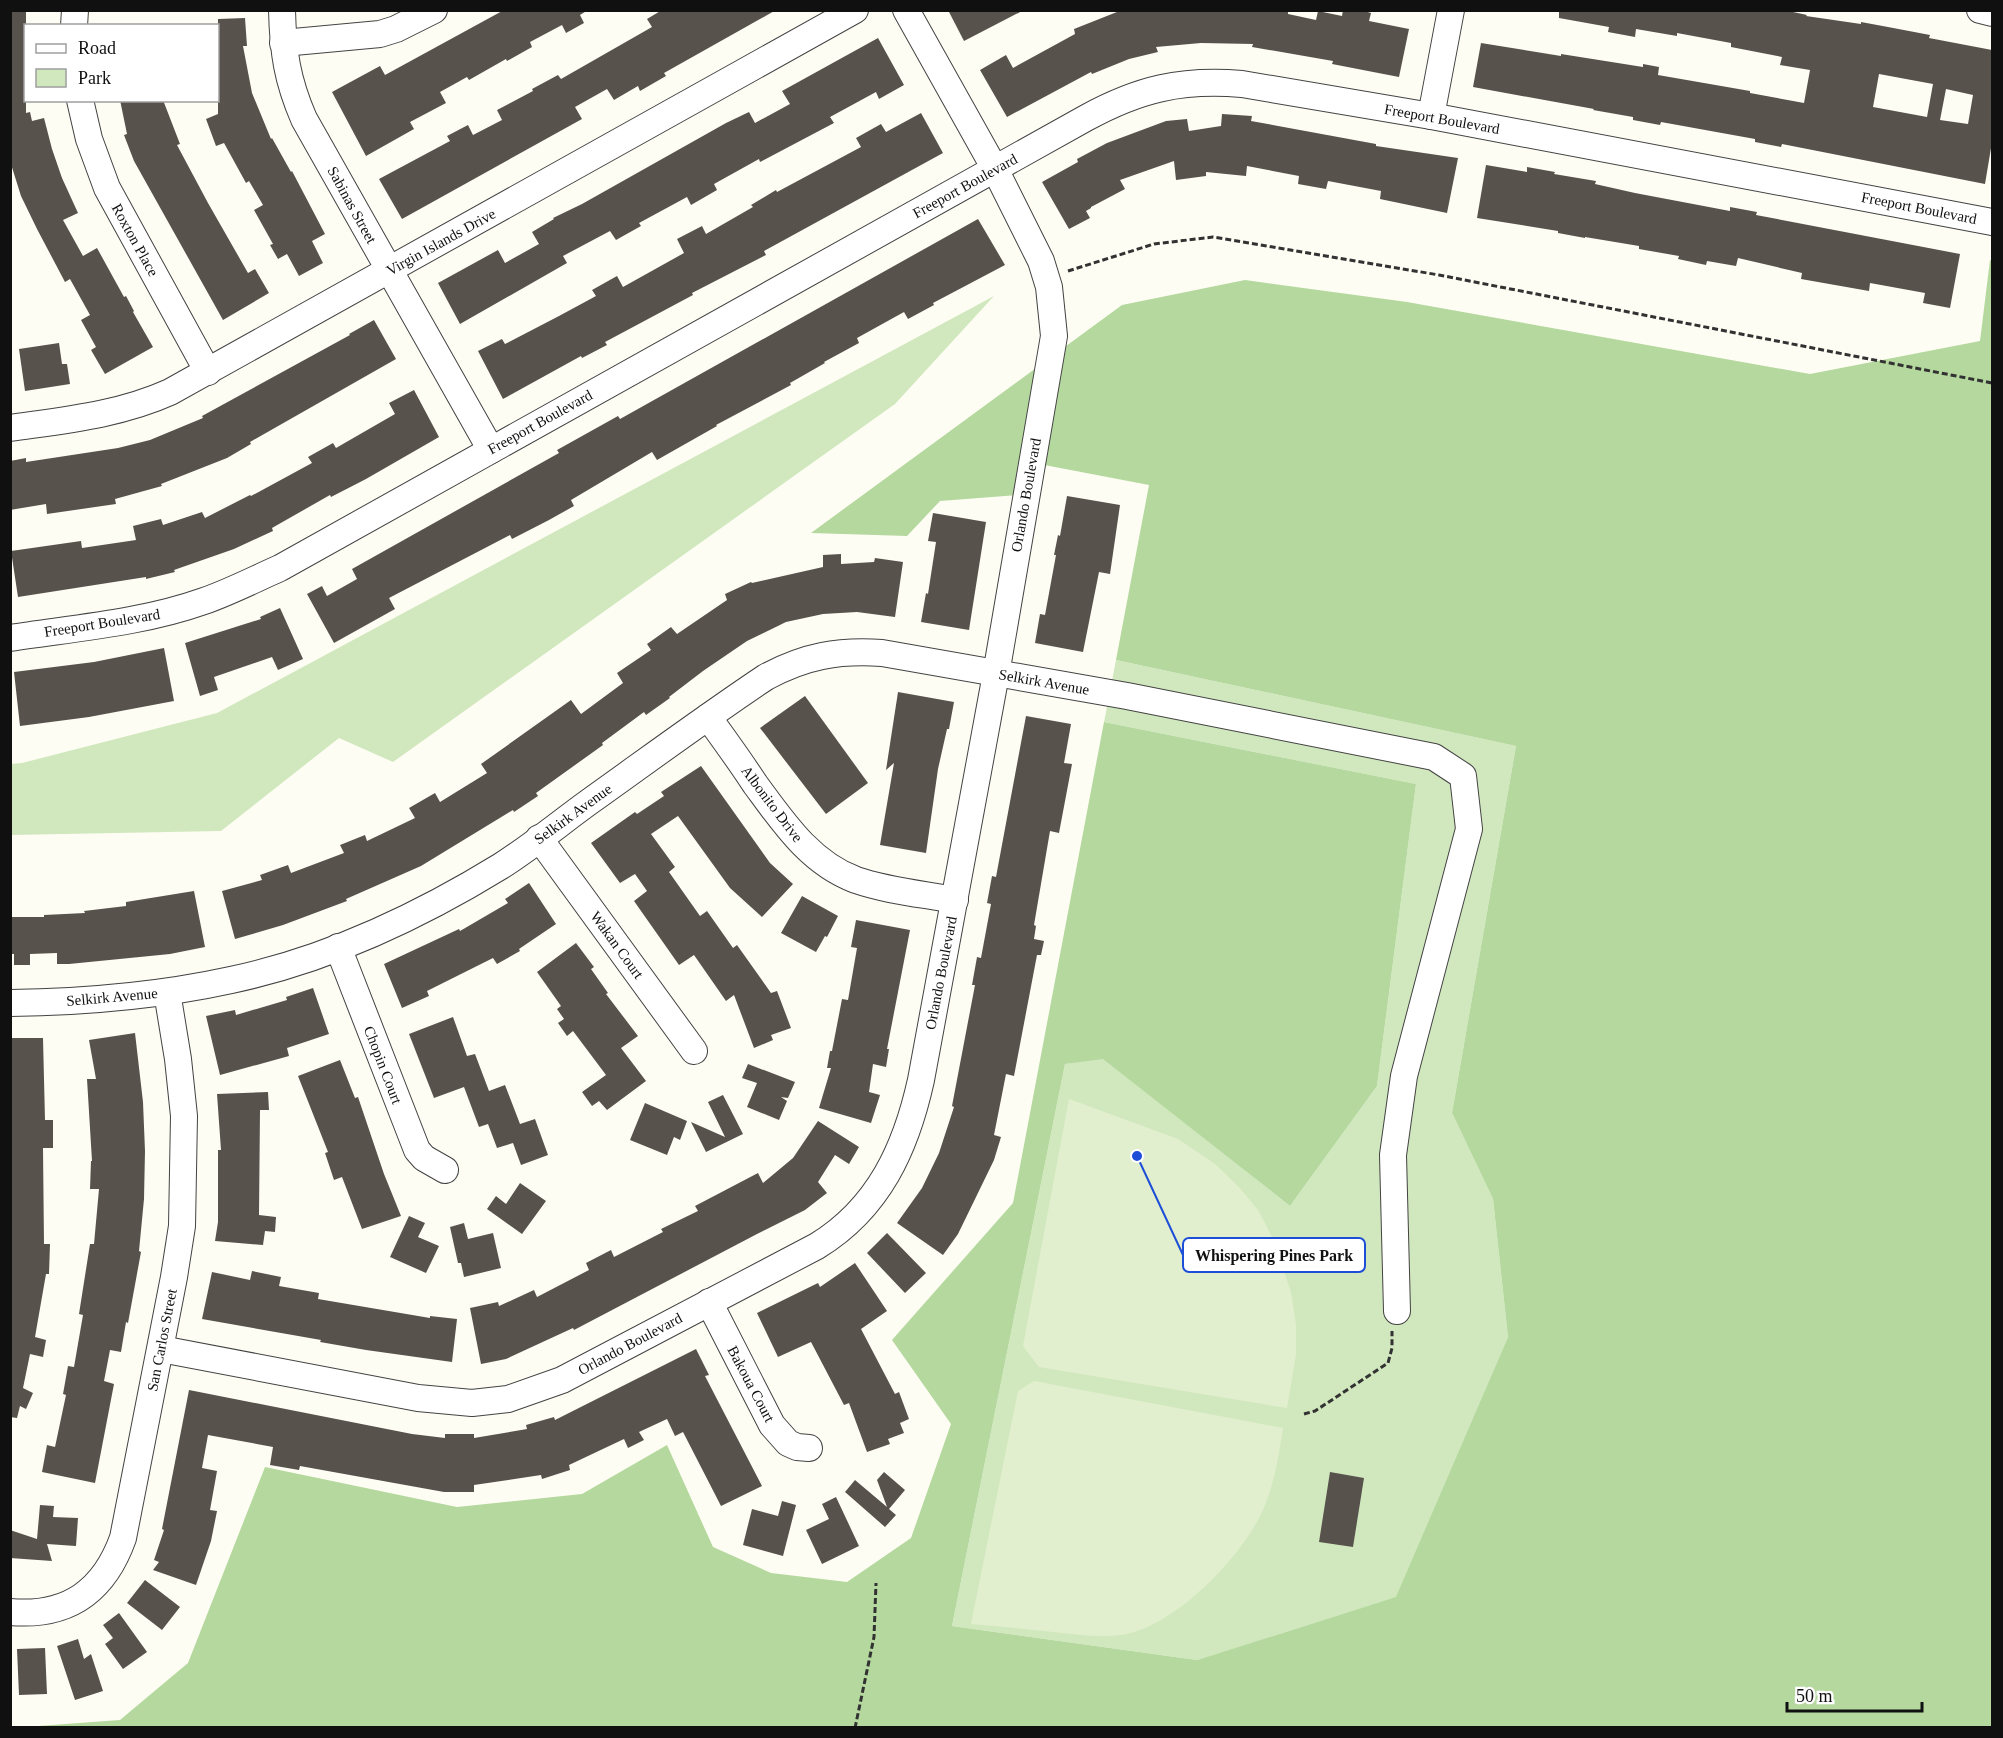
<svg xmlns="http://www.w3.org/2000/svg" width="2003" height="1738" viewBox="0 0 2003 1738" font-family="Georgia,serif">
<rect width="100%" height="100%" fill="#fefdf3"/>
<g fill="#d1e8be">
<path d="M994 296 895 404 393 762 339 738 221 831 11 835V764L22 763 217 713Z"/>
<path d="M1116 660 1516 746 1452 1113 1493 1199 1508 1337 1397 1597 1197 1660 952 1626 1065 1064 1103 1058 1290 1206 1377 1086 1416 784 1104 722Z"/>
</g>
<path fill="#b4d89e" d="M1990 260 1992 261V1727L11 1728 120 1720 188 1663 265 1467 457 1507 582 1494 667 1445 713 1547 771 1573 847 1582 911 1538 951 1424 892 1340 1013 1203 1104 722 1416 784 1377 1086 1290 1206 1103 1059 1065 1064 952 1626 1197 1660 1396 1597 1508 1337 1493 1199 1452 1113 1516 746 1116 660 1149 485 1034 463 1030 494 940 501 907 536 811 533 1122 305 1245 280 1407 302 1810 374 1980 341Z"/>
<g fill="#e2efcf">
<path d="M1069 1099 1178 1139 1215 1164 1238 1186 1258 1210 1272 1237 1291 1292 1296 1325V1354L1287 1408 1039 1367 1023 1346Z"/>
<path d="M1034 1381 1283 1428C1278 1460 1273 1492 1258 1520 1234 1564 1172 1628 1121 1635 1098 1638 1075 1634 1053 1632 1025 1629 998 1626 971 1624L1018 1391Z"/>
</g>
<g fill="#58524d" fill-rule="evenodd">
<path d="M10 10H26V113L30 112 32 121 44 118 52 149 62 178 78 213 63 220 83 256 97 248 124 297 126 296 134 311 133 312 153 347 105 374 91 350 96 347 81 320 90 315 70 279 65 282 37 229 21 196 10 161Z"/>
<path d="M504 10H588L580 15 584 23 566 33 562 25 530 42 532 47 507 61 506 59 469 80 467 77 440 92 446 103 410 122 414 129 366 156 332 92 380 66 385 75Z"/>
<path d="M662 10H776L664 73 666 76 640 91 638 86 614 100 607 89 575 107 582 119 402 219 379 179 450 141 447 136 468 125 473 135 502 120 497 110 533 91 532 89 558 75 561 79 652 27 647 19Z"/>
<path d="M948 10H1024L964 41Z"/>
<path d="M1122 10H1288V14L1316 20 1318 11 1342 16 1343 10H1361L1371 13 1369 21 1409 29 1399 77 1332 64 1333 61 1252 47 1253 44 1201 43 1156 47 1158 52 1129 59 1092 74 1091 72 1007 117 980 70 1006 55 1013 68 1075 34 1074 29Z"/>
<path d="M1559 10H1784L1807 15 1806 16 1861 24V22L1888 27 1930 35 1929 38 1992 50V142L1985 184 1782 144 1781 147 1755 142V139L1661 122 1660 125 1633 120V117L1593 110 1594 109 1473 87 1481 43 1561 56V54L1643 67V64L1659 67 1658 75 1750 91V93L1804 103 1810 70 1780 65 1782 57 1731 47V43L1677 33V36L1636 29 1635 37 1608 32 1609 27 1559 18ZM1879 74 1933 84 1927 117 1873 107ZM1946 89 1973 95 1968 124 1940 120Z"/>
<path d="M245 18 247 46H243L252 93 271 139 272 138 291 172 292 171 325 234 312 241 323 263 299 276 287 254 278 259 270 245 273 244 254 210 263 205 249 181 246 183 224 143 216 146 206 119 218 114V19Z"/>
<path d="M878 38 904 85 879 99 876 92 830 117 834 123 760 162 759 159 714 184 717 190 691 205 687 197 639 223 641 226 616 240 610 231 563 256 567 263 460 324 438 283 498 250 505 263 539 244 532 232 554 219 553 218 582 204 726 123 749 112 755 123 790 104 782 91Z"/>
<path d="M120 100H163L180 144 177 145 208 203 248 273 255 269 269 293 223 320 134 161 124 135 127 134Z"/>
<path d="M921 113 943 153 764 251 766 255 692 293 693 295 605 342 607 345 582 358 581 356 503 399 478 351 502 339 505 344 559 316 596 296 592 290 617 276 623 287 684 253 677 239 702 226 706 234 753 207 751 205 776 190 777 192 861 147 856 138 881 124 886 132Z"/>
<path d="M1222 114 1252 116 1251 121 1376 144V146L1458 158 1447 213 1380 199 1381 191 1328 181 1326 189 1298 184 1299 176 1247 166 1246 176 1206 172V176L1176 180 1174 161 1120 180 1125 189 1091 207V208L1086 211 1090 218 1069 229 1042 182 1078 162 1077 159 1107 143 1166 121 1187 119 1189 131 1221 126Z"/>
<path d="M1486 165 1527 172V167L1555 172 1554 174 1596 181 1595 184 1635 193 1730 211V207L1757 212 1756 215 1960 254 1950 308 1923 303 1925 293 1870 283 1869 291 1801 279 1802 273 1738 258 1736 266 1707 261 1706 265 1678 259 1679 256 1639 249V246L1585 237V238L1558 233V231L1477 218Z"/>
<path d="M978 219 1005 265 933 303 934 305 908 319 904 312 857 338 859 343 824 362 825 363 790 383 791 385 716 425 717 426 657 460 652 452 571 500 574 506 549 520 512 539 510 535 389 598 395 609 334 643 307 594 322 586 327 596 357 579 352 569 559 453 557 450 618 416 620 419Z"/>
<path d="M374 320 396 359 250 442 251 444 227 458 161 484 162 486 115 499 116 504 47 514 46 504 10 510V461L26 458V462L118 448 150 440 203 418 202 416 350 335 349 334Z"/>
<path d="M59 343 62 364H67L70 384 25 391 19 349Z"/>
<path d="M414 390 439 437 366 479 331 497 330 495 272 528 273 531 234 549 174 570 175 572 146 579V577L18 597 11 551 81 541 82 548 136 540 133 526 161 519 163 525 202 512 205 518 250 495 251 496 312 463 308 457 333 443 336 448 395 414 389 403Z"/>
<path d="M1067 496 1120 505 1110 574 1099 572 1083 652 1035 643 1040 614 1045 615 1056 555H1054L1058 535 1060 536Z"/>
<path d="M933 513 986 522 969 630 921 622 926 593 928 594 936 542 928 541Z"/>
<path d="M841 554V564L874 562 875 558 903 562 895 617 857 612 823 614 786 622 747 641 703 671 669 697 670 698 646 715 644 712 602 743 603 745 536 793 538 796 514 812 513 810 421 866 346 899 347 901 283 925 235 939 222 891 262 880 260 875 288 865 291 873 344 853 340 845 365 835 367 841 415 818 409 808 435 793 440 802 487 773 481 764 571 700 581 714 623 683 617 673 651 650 647 644 671 627 677 634 727 600 725 594 751 582 752 583 823 567V555Z"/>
<path d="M280 608 303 659 278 670 272 657 214 677 218 690 200 696 185 643 261 619 260 617Z"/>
<path d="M164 648 174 701 89 717 20 726 14 672 94 662Z"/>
<path d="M898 692 954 702 949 729H947L938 769 926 853 880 845 894 763 886 770Z"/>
<path d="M805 696 868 783 826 814 760 728Z"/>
<path d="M1026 716 1071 724 1064 763 1072 764 1059 833 1050 831 1034 925 1036 926 1034 939 1044 941 1041 955H1037L1014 1076 1006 1074 994 1135 1001 1137 994 1160 958 1234 943 1255 897 1223 922 1188 939 1153 954 1107 952 1106 975 985H972L977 957 981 958 991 904 987 903 992 876 996 877Z"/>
<path d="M701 766 770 863 793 884 762 917 730 888 678 816 651 834 675 867 669 872 700 916 707 911 733 948 737 945 771 993 777 991 791 1028 771 1035 773 1040 754 1048 734 995 726 1001 694 955 679 965 634 901 647 891 635 874 620 883 591 843 635 812 637 814 664 796 661 792Z"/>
<path d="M529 883 556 924 519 949 520 951 497 964 493 958 427 991 429 996 402 1008 384 964 459 929 460 931 508 903 505 899Z"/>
<path d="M194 891 205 947 170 954 69 964H57V953L30 954V965H14V954H10V917H44V915L85 913 84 911 126 906V902Z"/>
<path d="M802 896 838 916 827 937 825 936 816 952 781 933Z"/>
<path d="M856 920 910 930 887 1049H889L886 1067 873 1064 869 1092 880 1095 871 1123 819 1108 831 1068H827L830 1051H832L842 999 848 1000 857 948 851 947Z"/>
<path d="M576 943 594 967 591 969 608 993 606 994 638 1036 621 1048 646 1081 607 1110 599 1101 592 1106 582 1092 606 1075 573 1031 567 1036 558 1023 564 1019 557 1009 561 1006 537 972Z"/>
<path d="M313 988 329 1034 287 1048 289 1056 220 1075 206 1016 235 1010 236 1015 287 1000 286 997Z"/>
<path d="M453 1017 467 1056 475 1054 489 1091 505 1085 520 1124 535 1119 548 1155 521 1165 513 1143 497 1148 488 1124 479 1127 464 1087 434 1098 409 1034Z"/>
<path d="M135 1033 143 1102 145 1151 144 1199 139 1251 141 1252 128 1323 126 1322 121 1352 110 1350 104 1381 114 1384 95 1483 42 1472 47 1445 55 1447 66 1395 63 1394 68 1366 74 1367 83 1315 79 1314 90 1244H94L99 1189H90L91 1161H92L87 1079H96L89 1040Z"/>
<path d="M10 1038H43L45 1120H53V1148H43L44 1244H50L49 1274H46L35 1337 46 1340 43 1357 30 1354 23 1388 33 1393 26 1409 20 1406 17 1418 10 1417Z"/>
<path d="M340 1060 355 1098 358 1097 384 1174 401 1216 362 1229 342 1177 334 1180 325 1153 328 1152 298 1076Z"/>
<path d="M748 1064 795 1082 788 1098 781 1097 787 1101 779 1120 747 1107 757 1083 742 1078Z"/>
<path d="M268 1092 269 1110H260L259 1215 276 1217 275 1232 265 1231 263 1245 215 1241 218 1222V1150H221L217 1094Z"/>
<path d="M723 1095 743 1134 706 1152 691 1122 725 1137 708 1102Z"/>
<path d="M645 1103 687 1121 680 1140 674 1137 667 1155 630 1140Z"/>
<path d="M818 1121 859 1147 849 1164 835 1155 818 1182 827 1193 805 1210 757 1234 574 1330 573 1328 506 1359 481 1364 470 1308 498 1302 499 1306 534 1290 537 1297 589 1270 586 1263 611 1250 614 1257 663 1232 661 1229 698 1211 695 1206 758 1173 763 1183 793 1158Z"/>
<path d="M520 1183 546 1201 522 1234 487 1209 496 1196 506 1204Z"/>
<path d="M409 1216 425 1223 418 1237 439 1246 426 1273 390 1257Z"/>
<path d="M464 1223 468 1239 493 1233 501 1268 464 1277 461 1263H458L450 1227Z"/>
<path d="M887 1233 926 1273 905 1293 867 1253Z"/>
<path d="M855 1263 887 1311 861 1329 895 1394 899 1392 909 1419 900 1423 904 1433 888 1439 890 1444 867 1452 849 1403 844 1405 811 1342 778 1357 757 1313 818 1283 820 1287Z"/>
<path d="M252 1271 281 1277 279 1286 319 1293 318 1299 430 1318V1316L457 1319 452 1362 366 1350 320 1342 321 1340 202 1319 212 1272 250 1280Z"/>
<path d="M696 1349 709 1375 705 1376 762 1486 721 1506 683 1432 675 1436 667 1419 639 1432 644 1440 628 1448 624 1439 569 1465 570 1470 542 1479 541 1475 474 1485V1492H444L300 1466 299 1470 270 1465 273 1447 208 1435 202 1468 217 1471 210 1510 217 1511 211 1541 196 1585 153 1570 159 1562 154 1560 164 1530 162 1529 189 1390 412 1434 445 1438V1434H474V1438L527 1429 526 1425 554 1417 555 1420Z"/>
<path d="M884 1472 905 1490 889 1509 896 1515 885 1527 845 1492 855 1480 887 1507 877 1480Z"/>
<path d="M1330 1472 1364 1478 1353 1547 1319 1542Z"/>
<path d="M836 1497 859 1546 822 1564 806 1530 829 1519 822 1504Z"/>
<path d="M782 1501 796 1505 783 1556 743 1545 752 1509 778 1516Z"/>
<path d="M40 1505 54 1506 53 1517 78 1518 76 1546 47 1544 52 1561 10 1558V1530L37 1539Z"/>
<path d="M145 1580 180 1607 162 1630 127 1603Z"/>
<path d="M119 1613 147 1652 123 1669 105 1644 113 1638 103 1625Z"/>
<path d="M78 1639 84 1659 91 1654 103 1691 75 1700 57 1646Z"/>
<path d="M45 1648 47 1694 19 1695 17 1649Z"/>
</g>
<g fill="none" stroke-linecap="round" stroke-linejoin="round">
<defs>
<g id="minor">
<path d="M282 10C283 52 287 80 304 119L491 450"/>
<path d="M1980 10 1992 13"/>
<path d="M74 26 75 10"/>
<path d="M283 43 380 34 396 29 434 10"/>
<path d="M80 100 89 139 107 188 208 372"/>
<path d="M1431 116 1451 10"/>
<path d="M10 428C65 420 119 415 170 392L855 10"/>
<path d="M10 638C75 628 142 623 204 601 230 592 255 579 280 568L1086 118C1139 89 1181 79 1242 84L1431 116 1992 222"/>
<path d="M708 717C724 739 740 761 755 784 783 822 810 863 856 880 888 891 923 894 955 900"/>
<path d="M539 838 694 1051"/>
<path d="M338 947 417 1150 424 1158 445 1170"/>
<path d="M10 1003C85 1002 158 996 231 980 326 960 418 917 501 866 531 847 560 823 589 802 648 760 706 717 766 677 805 656 838 650 882 653L1127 696 1434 757 1463 776 1469 829 1404 1076 1393 1155 1397 1311"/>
<path d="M709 1302 772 1425 788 1443 797 1447 809 1448"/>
<path d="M161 1349 418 1398 472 1403 508 1399 562 1380 817 1246C879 1208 906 1148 921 1080L996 674 1054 336 1049 287 1041 261 995 169 906 10"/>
<path d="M10 1612C68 1617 104 1591 123 1538L174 1277 182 1226 184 1116 178 1059 167 992"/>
</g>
</defs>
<use href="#minor" stroke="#434343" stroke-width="28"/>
<g stroke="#323232" stroke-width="3" stroke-dasharray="6 3" stroke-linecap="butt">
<path d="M1068 271 1154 244 1213 237 1439 275 1992 383"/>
<path d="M1304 1414 1315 1411 1388 1363 1392 1348V1331"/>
<path d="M855 1728 874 1637 876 1583"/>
</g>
<use href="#minor" stroke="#fff" stroke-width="26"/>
</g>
<g text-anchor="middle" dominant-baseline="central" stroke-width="6" stroke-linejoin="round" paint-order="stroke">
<g font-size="15" fill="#101010" stroke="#fff">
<text transform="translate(1442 119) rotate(10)">Freeport Boulevard</text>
<text transform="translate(965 186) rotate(-29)">Freeport Boulevard</text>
<text transform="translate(352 205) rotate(61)">Sabinas Street</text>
<text transform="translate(1919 208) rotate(11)">Freeport Boulevard</text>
<text transform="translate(135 240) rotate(61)">Roxton Place</text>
<text transform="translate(441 242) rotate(-29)">Virgin Islands Drive</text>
<text transform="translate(540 422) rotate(-29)">Freeport Boulevard</text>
<text transform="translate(1026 495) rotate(-80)">Orlando Boulevard</text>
<text transform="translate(102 623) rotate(-9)">Freeport Boulevard</text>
<text transform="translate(1044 682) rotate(10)">Selkirk Avenue</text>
<text transform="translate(772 804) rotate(53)">Albonito Drive</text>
<text transform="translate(573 814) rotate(-36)">Selkirk Avenue</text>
<text transform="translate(617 945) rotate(54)">Wakan Court</text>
<text transform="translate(941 973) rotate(-79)">Orlando Boulevard</text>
<text transform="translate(112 997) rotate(-5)">Selkirk Avenue</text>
<text transform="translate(383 1065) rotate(69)">Chopin Court</text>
<text transform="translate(162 1340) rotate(-79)">San Carlos Street</text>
<text transform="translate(630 1344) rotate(-28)">Orlando Boulevard</text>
<text transform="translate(751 1384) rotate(62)">Bakoua Court</text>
</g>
</g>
<path fill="none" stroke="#1d4ed8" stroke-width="2" d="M1137 1156L1183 1255"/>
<circle fill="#1d4ed8" stroke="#fff" stroke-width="2" cx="1137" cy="1156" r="6"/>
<rect fill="#fff" stroke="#1d4ed8" stroke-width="2" x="1183" y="1238" width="182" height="34" rx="6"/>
<g font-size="16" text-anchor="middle" font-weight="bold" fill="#101010">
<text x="1274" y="1261">Whispering Pines Park</text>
</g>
<rect width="2003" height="1738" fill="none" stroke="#101010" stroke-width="24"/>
<rect x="24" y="24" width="195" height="78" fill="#ffffff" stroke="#9f9f9f" stroke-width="1.5"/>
<rect x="36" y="44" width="30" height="9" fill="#ffffff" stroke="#9f9f9f" stroke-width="1.5"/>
<text x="78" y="54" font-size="18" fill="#101010">Road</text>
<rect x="36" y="69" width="30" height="18" fill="#d1e8be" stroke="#9f9f9f" stroke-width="1.5"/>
<text x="78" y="84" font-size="18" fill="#101010">Park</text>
<path d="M1787 1702v9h135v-9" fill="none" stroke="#101010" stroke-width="3"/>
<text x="1796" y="1702" font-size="18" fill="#101010" stroke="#ffffff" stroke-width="4.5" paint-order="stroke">50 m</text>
</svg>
